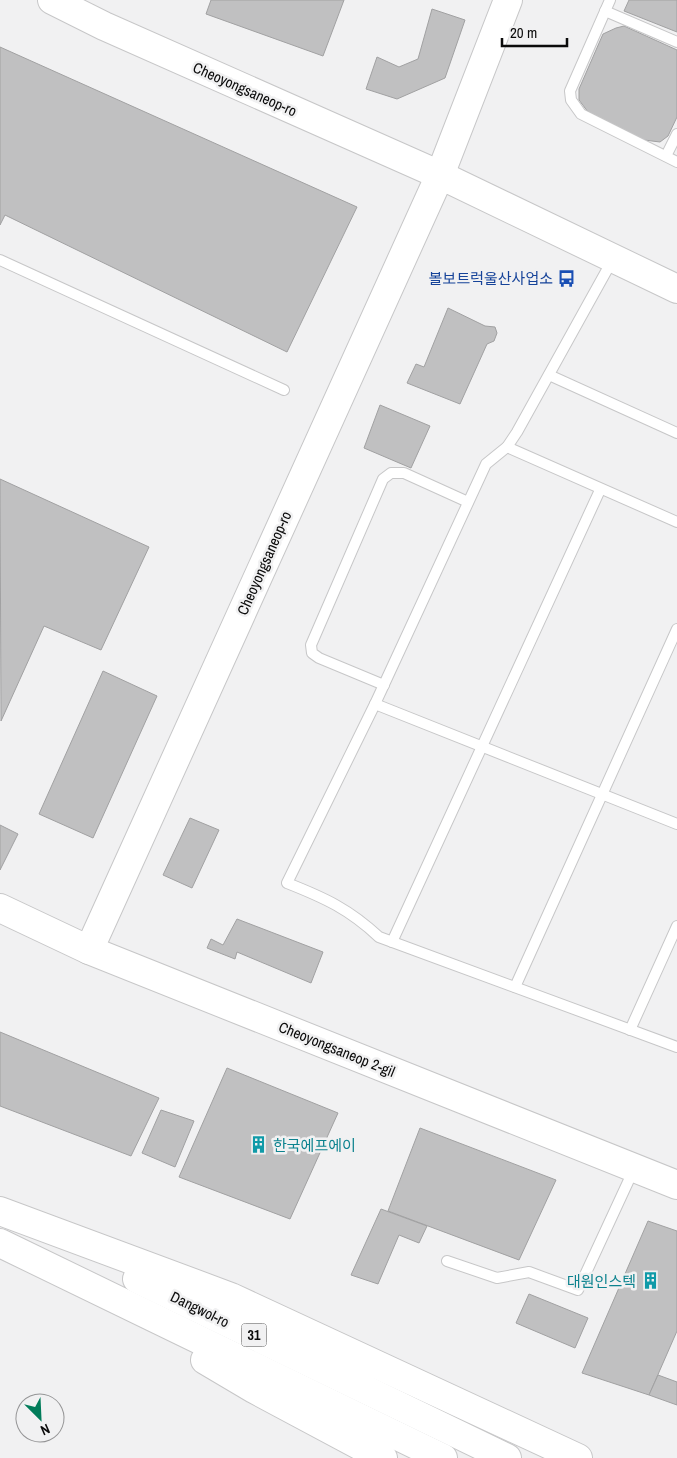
<svg xmlns="http://www.w3.org/2000/svg" width="677" height="1458" viewBox="0 0 677 1458" font-family="'Archivo Narrow','Noto Sans KR',sans-serif">
<rect width="100%" height="100%" fill="#f1f1f2"/>
<g fill="#c0c0c1" stroke="#a1a1a2">
<path d="M211 0H344L323 56 206 14Z"/>
<path d="M629 0H677V32L624 11Z"/>
<path d="M432 9 465 20 445 78 397 99 366 89 377 57 399 67 418 59Z"/>
<path d="M624 26 677 50V117L668 136 660 142 644 140 588 112 579 100V89L603 34 616 28Z"/>
<path d="M0 47 357 207 287 352 5 215 0 225Z"/>
<path d="M448 308 485 326 495 327 497 333 494 341 487 344 460 404 407 383 416 364 424 367Z"/>
<path d="M380 405 430 426 411 468 364 448Z"/>
<path d="M0 479 149 547 101 650 44 626 1 721Z"/>
<path d="M103 671 157 696 93 838 39 814Z"/>
<path d="M190 818 219 830 192 888 163 875Z"/>
<path d="M0 825 18 834 0 870Z"/>
<path d="M237 919 323 952 311 983 237 952 235 959 207 948 211 939 223 945Z"/>
<path d="M0 1032 159 1098 131 1156 0 1106Z"/>
<path d="M227 1068 338 1113 290 1219 179 1177Z"/>
<path d="M161 1110 194 1121 175 1167 142 1153Z"/>
<path d="M420 1128 556 1180 519 1260 388 1211Z"/>
<path d="M381 1209 427 1226 419 1243 399 1235 378 1284 351 1275Z"/>
<path d="M648 1221 677 1231V1331L649 1395 582 1373Z"/>
<path d="M529 1294 588 1318 575 1348 516 1323Z"/>
<path d="M658 1375 677 1382V1405L649 1395Z"/>
</g>
<g fill="none" stroke-linecap="round" stroke-linejoin="round">
<defs>
<g id="lane">
<path d="M610 0 570 91 571 100 581 114 677 162"/>
<path d="M605 11 677 42"/>
<path d="M666 156 677 134"/>
<path d="M613 259 517 432 507 447 486 464 375 704 287 883C325 898 349 909 379 937L677 1047"/>
<path d="M0 260 284 390"/>
<path d="M549 375 677 433"/>
<path d="M507 447 677 522"/>
<path d="M384 685 319 658 312 653 311 645 383 479 391 473H404L468 502"/>
<path d="M375 704 677 824"/>
<path d="M392 942 600 490"/>
<path d="M515 987 677 629"/>
<path d="M630 1030 677 926"/>
<path d="M447 1261 497 1278 529 1272 578 1290 634 1169"/>
</g>
<g id="secondary">
<path d="M52 0 104 26 440 175 677 289"/>
<path d="M0 908 89 950 677 1185"/>
<path d="M89 950 440 175 508 0"/>
</g>
<g id="highway">
<path d="M0 1211 231 1297 578 1458"/>
<path d="M0 1243 443 1458"/>
<path d="M137 1279 507 1458"/>
<path d="M205 1360 254 1389 383 1458"/>
</g>
</defs>
<use href="#lane" stroke="#c7c7c8" stroke-width="12"/>
<use href="#secondary" stroke="#c7c7c8" stroke-width="30"/>
<use href="#highway" stroke="#c7c7c8" stroke-width="30"/>
<use href="#lane" stroke="#fff" stroke-width="10"/>
<use href="#secondary" stroke="#fff" stroke-width="28"/>
<use href="#highway" stroke="#fff" stroke-width="28"/>
</g>
<defs>
<symbol id="bus-bare" viewBox="-9 -9 18 18"><path d="M-5-6H5V4H4V6H2V4H-2V6H-4V4H-5ZM-3.5-4V0h7V-4ZM-3.5 1.2v1.5H-2V1.2ZM2 1.2v1.5H3.5V1.2Z" fill="#1a4fb4" stroke="#f1f1f2" stroke-width="2.5" paint-order="stroke"/></symbol>
<symbol id="building-bare" viewBox="-9 -9 18 18"><path d="M-4-6H4V6H1V3H-1V6H-4ZM-2.5-4.3h1.7v1.8h-1.7ZM.8-4.3h1.7v1.8H.8ZM-2.5-1h1.7V.8h-1.7ZM.8-1h1.7V.8H.8Z" fill="#0f9aa8" stroke="#f1f1f2" stroke-width="2.5" paint-order="stroke"/></symbol>
</defs>
<g fill-rule="evenodd">
<use href="#bus-bare" x="554" y="266" width="25" height="25"/>
<use href="#building-bare" x="246" y="1132" width="25" height="25"/>
<use href="#building-bare" x="638" y="1268" width="25" height="25"/>
</g>
<g text-anchor="middle" dominant-baseline="central" stroke-width="5" stroke-linejoin="round" paint-order="stroke">
<rect fill="#f1f1f2" stroke="#505050" stroke-width="1" x="241.5" y="1323.5" width="25" height="23" rx="4"/>
<g font-size="14" font-weight="bold" fill="#0b0b0b">
<text x="254" y="1335">31</text>
</g>
<g font-size="15" fill="#0b0b0b" stroke="#f1f1f2">
<text transform="translate(245 89) rotate(24)">Cheoyongsaneop-ro</text>
<text transform="translate(264 563) rotate(-66)">Cheoyongsaneop-ro</text>
<text transform="translate(337 1049) rotate(22)">Cheoyongsaneop 2-gil</text>
<text transform="translate(200 1309) rotate(26)">Dangwol-ro</text>
</g>
<g font-size="15" fill="#164399" stroke="#f1f1f2" text-anchor="end">
<text x="553" y="278">볼보트럭울산사업소</text>
</g>
<g font-size="15" fill="#0d838f" stroke="#f1f1f2" text-anchor="start">
<text x="273" y="1145">한국에프에이</text>
<text x="636" y="1281" text-anchor="end">대원인스텍</text>
</g>
</g>
<g transform="translate(40 1418) rotate(156)"><circle r="24" fill="#f1f1f2" stroke="#959596"/>
<path d="M0-4L9 19L0 12L-9 19Z" fill="#027c5a"/>
<text y="-8" font-size="14" font-weight="bold" text-anchor="middle" fill="#0b0b0b">N</text>
</g>
<path d="M502 38v8h65v-8" fill="none" stroke="#0b0b0b" stroke-width="2.5"/>
<text x="510" y="38" font-size="15" fill="#0b0b0b" stroke="#f1f1f2" stroke-width="4" paint-order="stroke">20 m</text>
</svg>
